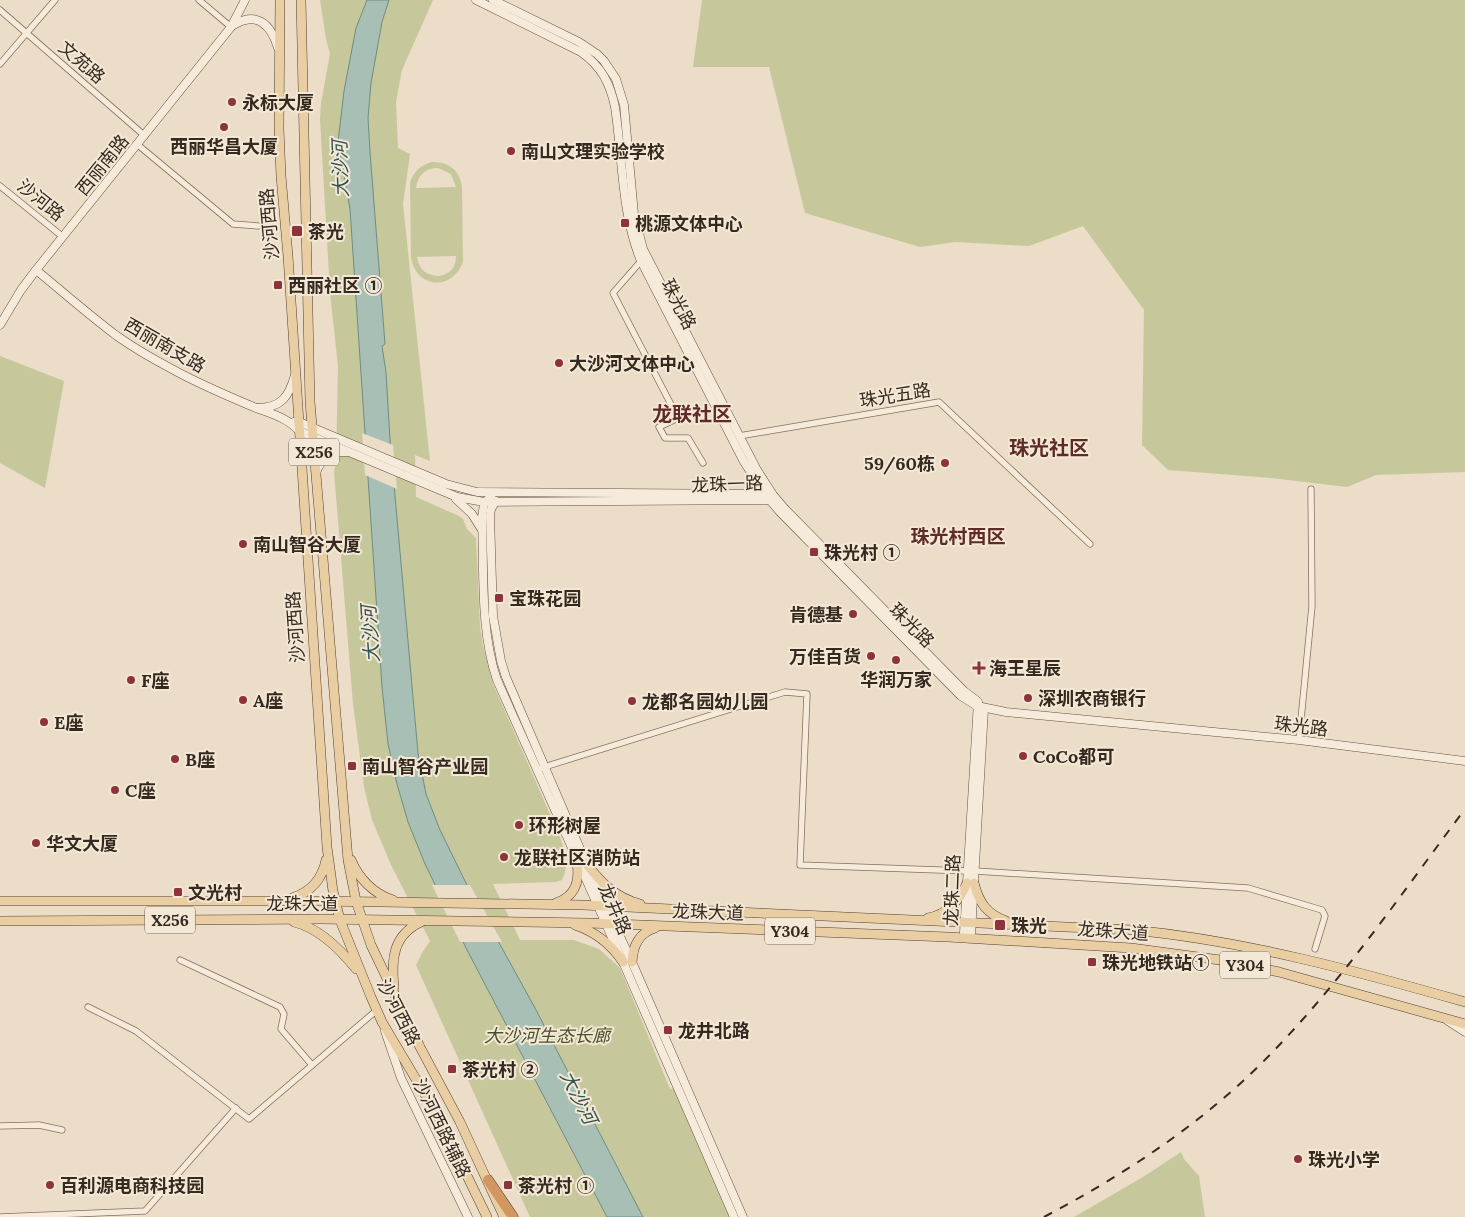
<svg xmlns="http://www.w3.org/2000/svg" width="1465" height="1217" viewBox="0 0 1465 1217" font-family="Lora,'Noto Sans SC',serif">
<rect width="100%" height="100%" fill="#ebddc7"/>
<g fill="#c6c89c" fill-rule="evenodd">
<path d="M320 0H433L402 70 396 102 398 148 410 154 403 204 430 461 415 455 416 497 459 516 463 519 467 529 476 538 480 627 483 646 493 684 560 837C565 852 569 866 562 880L555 882 493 884 520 940H574L599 949 620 968 670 1089 675 1088 731 1217H530L416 965 422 953 430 941 391 865 372 820 364 787 353 704 334 472 336 463 338 366 330 293 320 119 321 103 330 54 326 39Z"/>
<path d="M702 0H1465V472L1376 475 1347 487 1271 478 1168 470 1142 445 1144 310 1083 226 1029 246 955 242 920 247 805 213 769 67H693Z"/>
<path d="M432 162C449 162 460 170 462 187L463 262C452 292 415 288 411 257L410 182C415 170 421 165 432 162ZM438 168 451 174 456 187 416 188C418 175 425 168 438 168ZM456 256C456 267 450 274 440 276 427 276 419 270 417 257Z"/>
<path d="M0 356 64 381 45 488 0 463Z"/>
<path d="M1181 1152 1184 1159 1199 1176 1205 1217H1074L1143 1177Z"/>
</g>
<path fill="#a8bfb6" stroke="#6f8c83" d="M367 0H389L382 22 371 83 368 118 370 152 385 344 382 346 386 372 390 440 418 753 426 794 440 830 466 883 535 1008 643 1217H607L467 950 425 864 408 822 397 784 388 744 382 687 350 209 338 142 344 91 356 28Z"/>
<g fill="#ebddc7">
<path d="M362 433 393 445 397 489 365 475Z"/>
<path d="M432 885H470L502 942H460Z"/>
</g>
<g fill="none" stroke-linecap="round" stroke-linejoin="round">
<defs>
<g id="street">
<path d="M199 0 231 27"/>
<path d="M0 10 145 136"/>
<path d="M0 64 55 0"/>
<path d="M138 145 233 224 258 226"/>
<path d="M0 186 63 237"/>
<path d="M641 261 613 293 678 418 659 427 665 438H688L703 463"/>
<path d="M739 436 939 402 1090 544"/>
<path d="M1299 740 1312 606 1311 489"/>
<path d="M541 768 785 692 807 694 800 865 967 871"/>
<path d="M975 871 1248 888 1322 910 1325 916 1315 949"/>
<path d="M180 960 280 1007 284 1014 281 1029 312 1065"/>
<path d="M88 1007 136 1031 249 1119 377 1010"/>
<path d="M0 1126 39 1125 62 1130"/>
<path d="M0 1217 145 1211 236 1108"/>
</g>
<g id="secondary">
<path d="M476 0 581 52C601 66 610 83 615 107 623 160 621 212 641 261L743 460 764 493 780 512 961 696 977 706 1006 712 1299 740 1465 761"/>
<path d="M493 0 579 42 597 54 604 61 616 79 624 105 634 214 643 249 757 470 773 495 785 509 964 691 976 700"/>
<path d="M232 26C256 10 271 24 278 48"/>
<path d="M36 270C63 292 89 315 117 336 134 348 153 359 172 369 197 383 223 394 249 405 267 413 286 416 299 431L457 497 484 502 770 500"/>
<path d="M0 325 21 290 36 270 231 27 245 0"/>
<path d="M257 408C281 408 289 397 295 375"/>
<path d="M294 422H299L446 484 477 492 768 494"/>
<path d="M316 473C320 459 333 451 347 452"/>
<path d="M493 493 484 504 482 517C484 570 480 631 497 680L623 962 734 1217"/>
<path d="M456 499 472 514 482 530"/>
<path d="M496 501 491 509 490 516 493 616 501 661 506 677 596 886 632 962 743 1217"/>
<path d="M967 938 964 933 978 702"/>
<path d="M967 938 971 933 984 709"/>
<path d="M1448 1021 1465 1032"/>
<path d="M385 1031 401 1078 468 1217"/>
</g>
<g id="primary">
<path d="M280 0 279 129 281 176 288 256 327 847 333 891 340 920 371 997 382 1022 439 1118 487 1217"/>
<path d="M301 0 310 402 348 860 356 901 371 945 420 1047 460 1122 504 1217"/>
<path d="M351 860C359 879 374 894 393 900"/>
<path d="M586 863C601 883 615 897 640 904"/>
<path d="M974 883C979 903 987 914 1006 921"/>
<path d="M292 898C311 892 322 880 326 860"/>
<path d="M0 901H317L583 905 1133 930C1246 941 1356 971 1465 1002"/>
<path d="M556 903C576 896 580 881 577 862"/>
<path d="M928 918C948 914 959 901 967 883"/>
<path d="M0 921 321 919 589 923 948 937 1131 948 1220 960 1279 972 1465 1024"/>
<path d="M294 922C319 928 340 949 356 969"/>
<path d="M575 925C596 932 611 944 623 962"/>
<path d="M632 962C633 945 639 933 655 928"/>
<path d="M394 987C391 959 393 935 421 922"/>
</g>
<path id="highway" d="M488 1180 513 1217"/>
</defs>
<use href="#street" stroke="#856f5e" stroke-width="7"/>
<use href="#secondary" stroke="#675141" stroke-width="9"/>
<use href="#primary" stroke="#533f32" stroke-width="10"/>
<use href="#highway" stroke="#533f32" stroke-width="11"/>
<use href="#street" stroke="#f6ebda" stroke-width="5.5"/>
<use href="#secondary" stroke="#f6ebda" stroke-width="8"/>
<use href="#primary" stroke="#eacea3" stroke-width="9"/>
<use href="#highway" stroke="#d29760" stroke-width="10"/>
<path stroke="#362920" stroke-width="2" stroke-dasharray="9 9" stroke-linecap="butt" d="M1044 1217C1116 1179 1183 1136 1243 1081 1329 1001 1395 902 1465 809"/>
</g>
<g fill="#8e333b" stroke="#f3e8d6" stroke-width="2">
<circle cx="232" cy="102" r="5"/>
<circle cx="224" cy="127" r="5"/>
<circle cx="511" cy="151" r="5"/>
<rect x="620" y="218" width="10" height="10" rx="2.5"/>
<rect x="291" y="225" width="12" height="12" rx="2.5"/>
<rect x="273" y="280" width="10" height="10" rx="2.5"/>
<circle cx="559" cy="363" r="5"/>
<circle cx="945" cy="463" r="5"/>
<circle cx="243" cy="544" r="5"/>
<rect x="809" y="547" width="10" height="10" rx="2.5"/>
<rect x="494" y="593" width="10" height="10" rx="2.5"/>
<circle cx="853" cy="614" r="5"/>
<circle cx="871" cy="656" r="5"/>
<circle cx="896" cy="660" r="5"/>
<path d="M976.5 660.5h5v5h5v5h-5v5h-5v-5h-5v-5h5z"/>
<circle cx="131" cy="680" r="5"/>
<circle cx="1028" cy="698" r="5"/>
<circle cx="243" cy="700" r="5"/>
<circle cx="632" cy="701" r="5"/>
<circle cx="44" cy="722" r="5"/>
<circle cx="1023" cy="756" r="5"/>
<circle cx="175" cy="759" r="5"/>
<rect x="347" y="761" width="10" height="10" rx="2.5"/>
<circle cx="115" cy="790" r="5"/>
<circle cx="519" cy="825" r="5"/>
<circle cx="36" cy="843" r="5"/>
<circle cx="504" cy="857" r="5"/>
<rect x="173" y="887" width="10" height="10" rx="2.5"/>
<rect x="994" y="919" width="12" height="12" rx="2.5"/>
<rect x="1087" y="957" width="10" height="10" rx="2.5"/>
<rect x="663" y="1025" width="10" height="10" rx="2.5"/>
<rect x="447" y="1064" width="10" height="10" rx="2.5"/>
<circle cx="1298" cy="1159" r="5"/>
<circle cx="50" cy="1185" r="5"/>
<rect x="503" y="1180" width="10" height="10" rx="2.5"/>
</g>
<g text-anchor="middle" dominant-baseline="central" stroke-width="4" stroke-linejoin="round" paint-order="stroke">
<g fill="#f3e8d6" stroke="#6f6257" stroke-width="1">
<rect x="289" y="438.5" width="50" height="27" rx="4"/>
<rect x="145" y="906.5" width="50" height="27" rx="4"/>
<rect x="765" y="917.5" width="50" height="27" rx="4"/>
<rect x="1220" y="951.5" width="50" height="27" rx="4"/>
</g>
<g font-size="16" font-weight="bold" fill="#362920">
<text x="314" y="452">X256</text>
<text x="170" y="920">X256</text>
<text x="790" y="931">Y304</text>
<text x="1245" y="965">Y304</text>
</g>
<g font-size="18" fill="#362920" stroke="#f3e8d6">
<text transform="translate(82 62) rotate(41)">文苑路</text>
<text transform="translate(102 165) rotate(-51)">西丽南路</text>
<text transform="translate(41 200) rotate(39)">沙河路</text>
<text transform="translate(269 224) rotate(-95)">沙河西路</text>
<text transform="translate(679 304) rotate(63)">珠光路</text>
<text transform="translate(165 345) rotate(30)">西丽南支路</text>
<text transform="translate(895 395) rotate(-9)">珠光五路</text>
<text transform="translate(727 484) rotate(-2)">龙珠一路</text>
<text transform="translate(912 625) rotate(45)">珠光路</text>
<text transform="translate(295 627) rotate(-94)">沙河西路</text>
<text transform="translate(1301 726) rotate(7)">珠光路</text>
<text transform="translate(952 890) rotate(-88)">龙珠二路</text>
<text x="302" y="903">龙珠大道</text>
<text transform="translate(615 909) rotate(66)">龙井路</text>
<text transform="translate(708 912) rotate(2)">龙珠大道</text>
<text transform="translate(1113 931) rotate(4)">龙珠大道</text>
<text transform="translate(399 1012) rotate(63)">沙河西路</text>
<text transform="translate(442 1128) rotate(64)">沙河西路辅路</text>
</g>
<g font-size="18" font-weight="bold" fill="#362920" stroke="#f3e8d6" text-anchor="start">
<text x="242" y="102">永标大厦</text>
<text x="224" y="146" text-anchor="middle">西丽华昌大厦</text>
<text x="521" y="151">南山文理实验学校</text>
<text x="635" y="223">桃源文体中心</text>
<text x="308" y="231">茶光</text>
<text x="288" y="285">西丽社区 ①</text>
<text x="569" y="363">大沙河文体中心</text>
<text x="935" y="463" text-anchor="end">59/60栋</text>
<text x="253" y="544">南山智谷大厦</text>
<text x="824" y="552">珠光村 ①</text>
<text x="509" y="598">宝珠花园</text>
<text x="843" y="614" text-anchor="end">肯德基</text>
<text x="861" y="656" text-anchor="end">万佳百货</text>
<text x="989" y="668">海王星辰</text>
<text x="896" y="679" text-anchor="middle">华润万家</text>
<text x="141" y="680">F座</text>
<text x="1038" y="698">深圳农商银行</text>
<text x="253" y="700">A座</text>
<text x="642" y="701">龙都名园幼儿园</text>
<text x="54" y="722">E座</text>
<text x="1033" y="756">CoCo都可</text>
<text x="185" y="759">B座</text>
<text x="362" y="766">南山智谷产业园</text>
<text x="125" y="790">C座</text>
<text x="529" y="825">环形树屋</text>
<text x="46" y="843">华文大厦</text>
<text x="514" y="857">龙联社区消防站</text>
<text x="188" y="892">文光村</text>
<text x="1011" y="925">珠光</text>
<text x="1102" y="962">珠光地铁站①</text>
<text x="678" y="1030">龙井北路</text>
<text x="462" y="1069">茶光村 ②</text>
<text x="1308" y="1159">珠光小学</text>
<text x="60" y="1185">百利源电商科技园</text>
<text x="518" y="1185">茶光村 ①</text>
</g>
<g font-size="18" font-style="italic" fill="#4a5129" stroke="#f3e8d6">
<text x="547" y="1035">大沙河生态长廊</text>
</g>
<g font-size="19" font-style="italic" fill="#315550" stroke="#f3e8d6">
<text transform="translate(340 169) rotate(-92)">大沙河</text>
<text transform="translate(370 634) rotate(-94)">大沙河</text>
<text transform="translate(579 1097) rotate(63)">大沙河</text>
</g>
<g font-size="19" font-weight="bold" fill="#5f2b24" stroke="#f3e8d6">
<text x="958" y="536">珠光村西区</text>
</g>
<g font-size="20" font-weight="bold" fill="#5f2b24" stroke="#f3e8d6">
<text x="692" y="413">龙联社区</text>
<text x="1049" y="447">珠光社区</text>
</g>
</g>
</svg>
